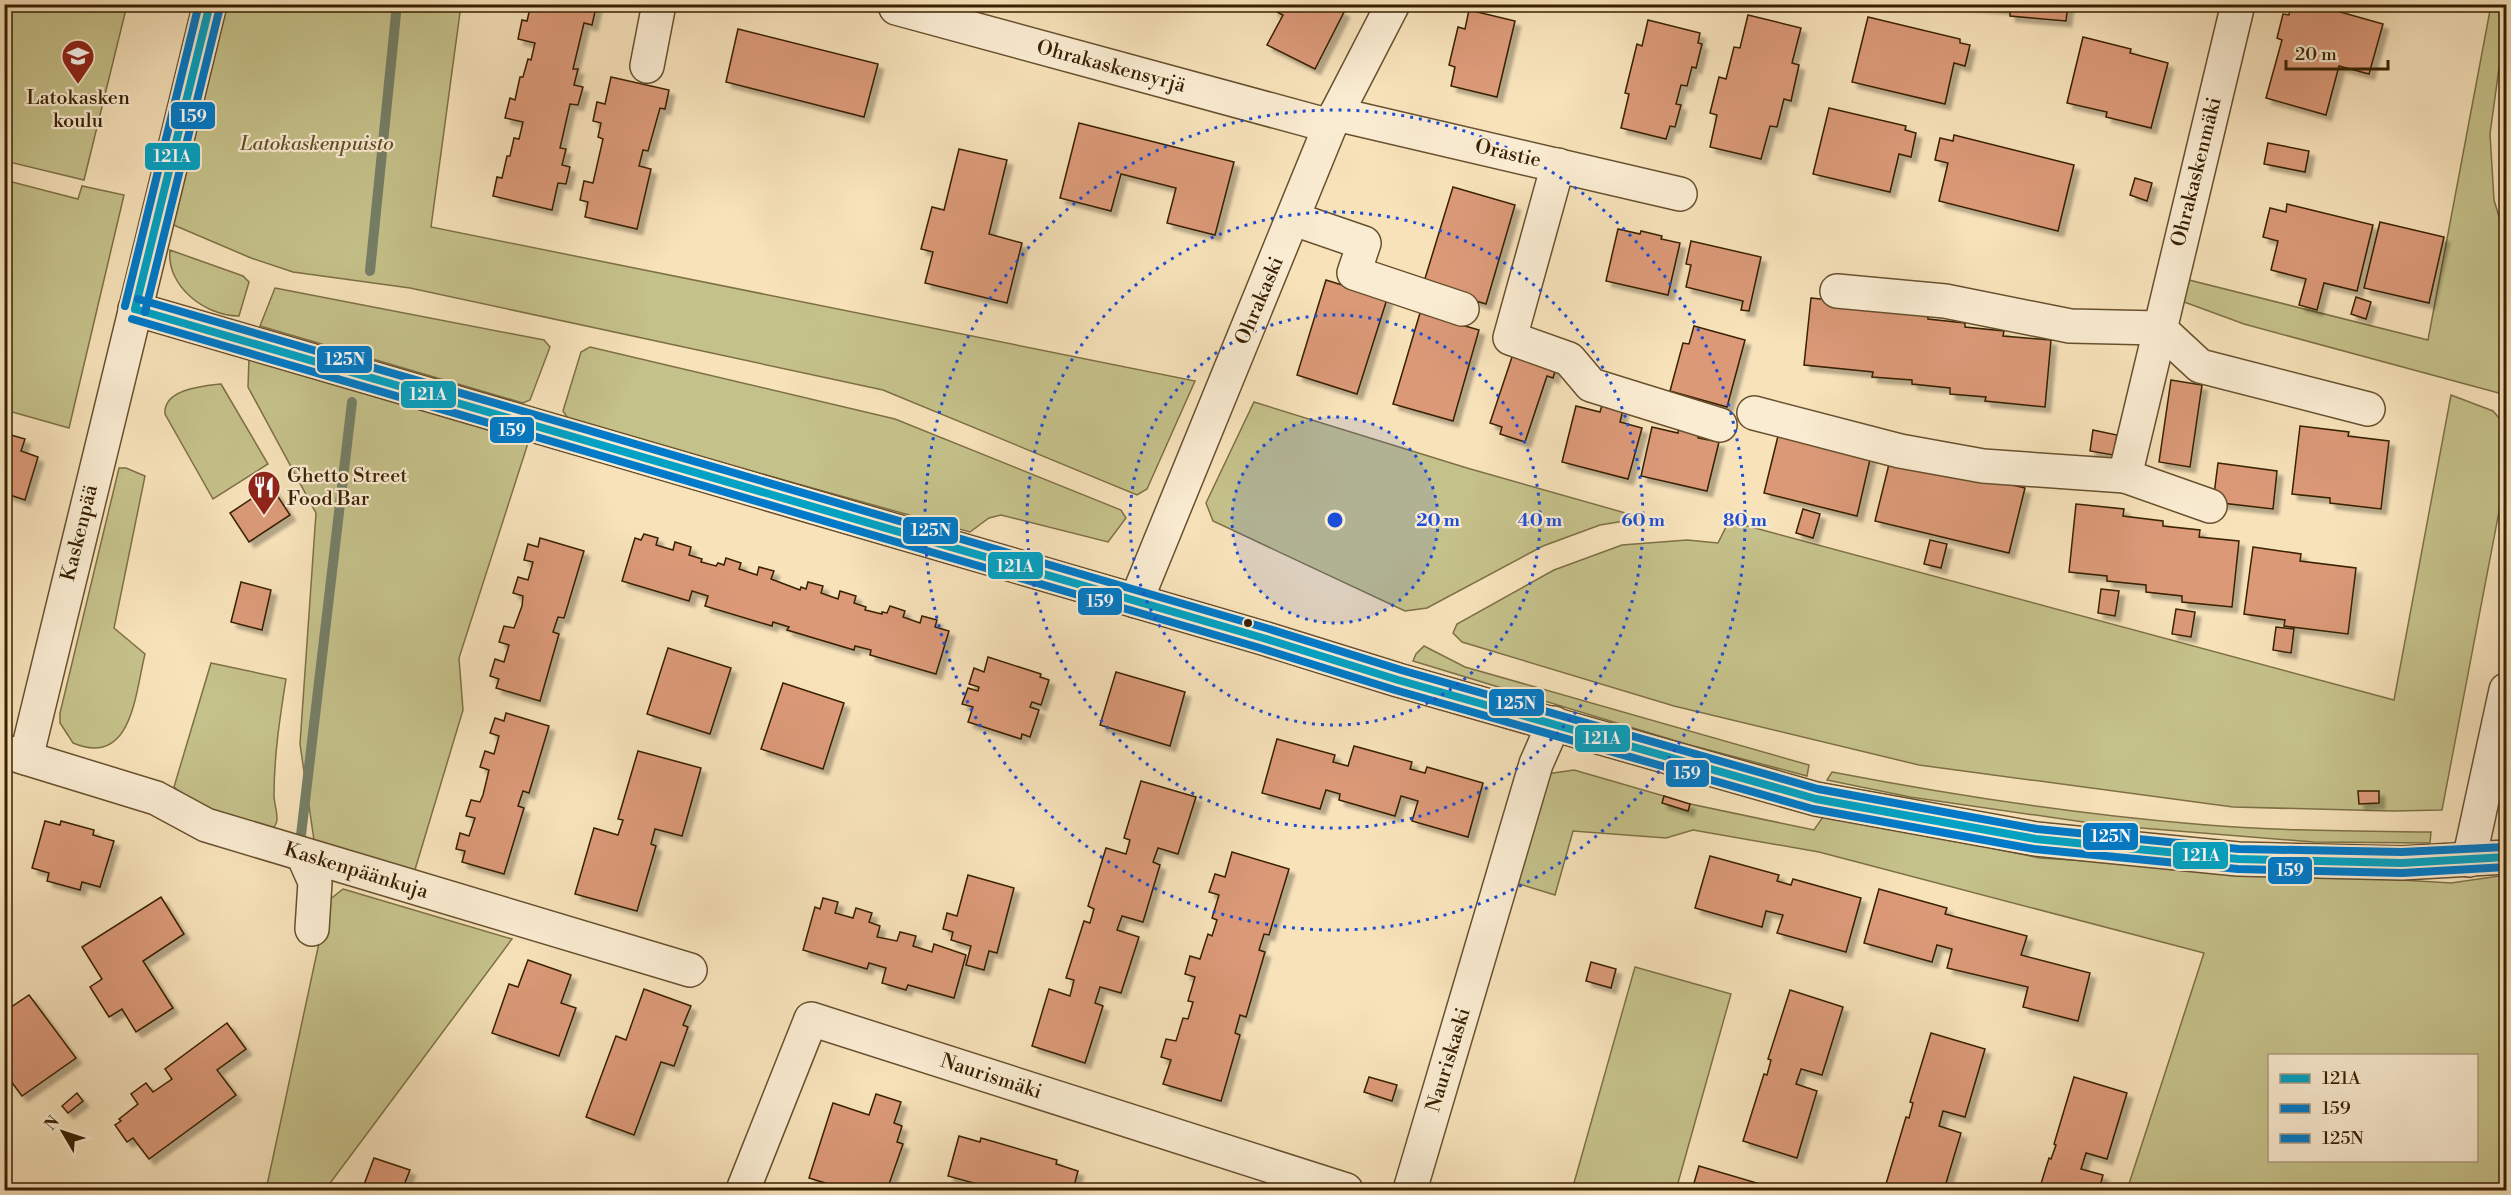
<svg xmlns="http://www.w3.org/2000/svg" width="2511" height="1195" viewBox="0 0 2511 1195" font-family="'Libre Bodoni',serif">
<defs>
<filter id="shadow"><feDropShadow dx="5.5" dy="5.5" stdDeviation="1.5" flood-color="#0004"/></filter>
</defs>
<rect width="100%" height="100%" fill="#f7e2ba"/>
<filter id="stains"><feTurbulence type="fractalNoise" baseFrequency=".00333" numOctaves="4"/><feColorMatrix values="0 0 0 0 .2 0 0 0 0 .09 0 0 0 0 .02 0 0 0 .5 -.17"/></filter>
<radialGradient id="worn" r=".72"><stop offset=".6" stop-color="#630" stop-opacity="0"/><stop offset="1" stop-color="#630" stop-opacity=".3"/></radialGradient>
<g fill="#c5c18a" stroke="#7e7045" stroke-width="1.5" fill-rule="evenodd">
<path d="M5 4 127 5 84 180 5 161Z"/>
<path d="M227 5H461L431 227 1195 381 1147 489 1137 495 883 390 410 288 293 272 251 258 169 223Z"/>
<path d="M2491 5H2502L2499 15 2506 17 2490 134 2494 200 2506 240V395L2244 324 2176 299 2181 278 2428 340Z"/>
<path d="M4 166 10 167 8 181 78 199 82 186 124 195 69 428 5 410Z"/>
<path d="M170 250 243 276 249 282 239 316C205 316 166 286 170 250Z"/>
<path d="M275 288 544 340 550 347 530 400 523 403 260 326Z"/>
<path d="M590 347 895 419 1121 510 1126 518 1108 542 1001 515 989 518 970 532 569 420 563 411 581 352Z"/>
<path d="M249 357 529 440 459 658 463 710 414 873 315 847 300 744 316 513 248 387Z"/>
<path d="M221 384 268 464 213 499 165 414C163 389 203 386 221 384Z"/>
<path d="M2451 395 2493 411 2506 426V475L2442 810 2393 811 2233 807 1919 765 1674 706 1462 642 1453 633 1457 624 1554 570 1622 545 1687 540 1718 543 1729 521 2394 700Z"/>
<path d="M1254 402 1467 468 1643 518 1600 525 1543 546 1427 608 1405 611 1213 521 1206 503Z"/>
<path d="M119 468H126L145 476 114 628 145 654C135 694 132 768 73 743L60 723V713Z"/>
<path d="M1424 646 1465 667 1809 765 1807 776 1686 744 1413 661 1416 654Z"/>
<path d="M211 663 286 679C280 717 274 756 274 795 274 809 284 824 268 831L193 803 174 787Z"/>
<path d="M1574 770 1664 796 1663 803 1688 811 1690 804 1814 830 1825 814 2040 858 2451 883 2506 875V1190H2127L2204 953 1819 852 1693 830 1666 838 1573 831 1555 895 1516 883 1547 774ZM2270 1056H2476V1160H2270Z"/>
<path d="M1832 772C1952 795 2073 814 2195 824 2274 831 2352 831 2431 832L2430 843 2314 842 2104 825 1910 797 1827 780Z"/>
<path d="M343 889 512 939 325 1190H266L328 901Z"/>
<path d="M1635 967 1731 994 1676 1190H1572Z"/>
</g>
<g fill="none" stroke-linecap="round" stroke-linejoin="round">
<g stroke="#757f67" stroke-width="10">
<path d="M370 271 397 4"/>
<path d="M301 835 352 402"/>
</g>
</g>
<g fill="#db9978" stroke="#382000" stroke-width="1.5" filter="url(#shadow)">
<path d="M531 4H588L596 7 592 25 584 23 573 69H578L574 85 583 87 578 105 570 104 560 148 566 149 562 165 570 167 566 184 558 183 552 210 493 196 497 177 502 178 507 156H510L514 138 519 139 523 122 505 118 510 98 515 100 520 77H523L528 59 531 60 535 43 518 39 522 20 527 21Z"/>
<path d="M1276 4H1330L1344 12 1315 69 1267 45 1283 15 1273 10Z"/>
<path d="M1951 4H2068L2066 21 2010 16V9Z"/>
<path d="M2291 4H2312L2383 24 2369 74 2339 66 2326 115 2266 98 2282 40 2277 38 2283 14 2289 15Z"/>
<path d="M1469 10 1515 21 1497 97 1451 86 1455 67 1449 65 1458 27 1465 29Z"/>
<path d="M1748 15 1801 28 1792 63 1799 65 1791 101 1784 99 1777 127 1770 126 1761 159 1710 147 1717 115 1710 113 1719 77 1726 79 1734 47 1740 48Z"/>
<path d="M1868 17 1960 39V43L1970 45 1965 66 1954 63 1945 104 1852 82Z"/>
<path d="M1648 20 1700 33 1698 43 1702 44 1696 68 1692 67 1687 86 1681 85 1676 104 1681 105 1675 127 1670 126 1666 139 1621 128 1629 94 1625 93 1637 44 1642 46Z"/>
<path d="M738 29 878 64 864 117 726 82Z"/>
<path d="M2083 37 2131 49 2130 53 2168 63 2151 128 2106 117 2107 112 2067 103Z"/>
<path d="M611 77 669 90 665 109 660 108 648 151 643 150 639 166 651 169 637 229 585 217 588 202 580 200 584 181 593 183 603 139 598 137 601 123 593 121 597 102 605 104Z"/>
<path d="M1829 108 1906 126 1905 130 1916 133 1911 157 1899 154 1890 192 1813 174Z"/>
<path d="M1079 123 1234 162 1215 235 1167 223 1176 188 1121 174 1111 211 1060 198Z"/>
<path d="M1954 135 2074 165 2058 231 1939 201 1948 163 1935 160 1940 138 1953 141Z"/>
<path d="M2268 143 2309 151 2305 172 2264 164Z"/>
<path d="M959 149 1007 160 989 234 1022 243 1007 303 925 283 933 252 921 249 932 207 944 210Z"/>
<path d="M2135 178 2152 183 2147 201 2130 195Z"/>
<path d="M1453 187 1515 205 1486 304 1423 285Z"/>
<path d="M2287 204 2373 225 2357 291 2324 283 2317 310 2299 305 2306 279 2271 270 2278 241 2263 237 2270 208 2286 212Z"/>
<path d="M2380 222 2444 237 2429 303 2364 288Z"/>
<path d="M1618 229 1640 234 1641 231 1662 236 1661 239 1680 243 1668 295 1606 281Z"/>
<path d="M1691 241 1761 257 1749 311 1741 310 1743 301 1686 287 1691 265 1686 264Z"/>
<path d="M1326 280 1387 299 1357 394 1297 375Z"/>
<path d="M2356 297 2371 302 2366 319 2351 314Z"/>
<path d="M1811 298 1888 306 1928 314V319L1965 323V327L2004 331 2003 336 2051 340 2045 407 1985 401 1986 397 1950 394V388L1912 384V380L1872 377 1873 372 1804 365Z"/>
<path d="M1420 313 1479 330 1453 421 1393 404Z"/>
<path d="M1694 326 1745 340 1727 407 1670 391 1683 343 1689 344Z"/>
<path d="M1513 354 1556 368 1553 378 1547 376 1525 442 1500 434 1502 427 1490 423Z"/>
<path d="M2171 380 2202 385 2190 467 2159 462Z"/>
<path d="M1602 405 1623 410 1620 422 1642 428 1628 479 1562 462 1576 406 1600 412Z"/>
<path d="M2300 426 2349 432 2348 436 2389 441 2381 509 2330 503V498L2292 494Z"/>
<path d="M1652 427 1678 433 1679 427 1699 432 1698 438 1719 442 1707 491 1641 476Z"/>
<path d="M1780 428 1872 451 1857 516 1764 493Z"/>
<path d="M2093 430 2117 435 2113 455 2090 451Z"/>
<path d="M4 433 25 439 21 451 38 457 25 500 4 493Z"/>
<path d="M1891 456 2025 488 2009 553 1875 521Z"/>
<path d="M2218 463 2277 471 2273 509 2213 502Z"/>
<path d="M271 486 290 515 249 542 230 513Z"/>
<path d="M2076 504 2124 509 2123 516 2163 521V526L2200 530 2199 537 2239 541 2232 607 2182 602V596L2146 592V585L2107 581V576L2069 572Z"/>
<path d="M1803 509 1820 514 1813 538 1796 533Z"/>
<path d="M644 534 658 538 656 545 673 550 675 542 691 547 689 555 702 559 701 562 716 566 718 563 724 565 726 558 741 563 739 569 757 575 759 567 774 571 771 579 800 590 801 587 806 589 808 582 823 586 821 593 838 599 840 591 856 596 854 603 866 607 865 610 882 614V612L887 613 890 606 905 611 903 617 920 623 922 616 937 620 935 627 949 631 936 674 870 655 871 650 855 646 854 650 787 630 789 627 773 622 772 626 705 606 708 596 692 591 689 601 622 581 635 538 641 540Z"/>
<path d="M540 538 584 551 564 618 558 617 553 632 559 634 540 701 496 688 499 679 490 676 495 659 504 662 509 645 499 642 504 626 514 628 522 606 523 596 513 593 518 577 528 580 533 562 524 560 528 544 538 547Z"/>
<path d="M1930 540 1947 544 1941 568 1924 564Z"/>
<path d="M2253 547 2301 554 2300 561 2356 568 2348 634 2284 626 2285 620 2244 614Z"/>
<path d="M241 582 271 590 262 630 231 622Z"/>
<path d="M2101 589 2119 591 2115 616 2098 613Z"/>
<path d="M2176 609 2195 612 2191 637 2172 634Z"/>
<path d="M2276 627 2294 629 2291 653 2273 650Z"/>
<path d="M668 648 731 668 710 734 647 714Z"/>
<path d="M988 657 1041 674 1040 677 1049 680 1041 705 1032 702 1030 707 1039 710 1030 737 1022 734 1021 739 968 722 973 707 962 704 968 688 978 691 979 687 969 684 974 668 984 672Z"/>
<path d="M1116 672 1185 692 1170 746 1100 725Z"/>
<path d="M783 683 844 703 823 769 761 749Z"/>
<path d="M506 713 549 726 529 793 523 791 518 806 524 808 504 874 462 862 465 851 456 849 460 833 469 836 475 818 466 816 471 800 480 802 483 795 489 770 480 767 485 751 494 754 499 736 490 733 495 718 504 721Z"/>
<path d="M1277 739 1335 755 1333 762 1348 766 1354 746 1412 762 1410 769 1425 773 1427 767 1483 783 1468 837 1412 821 1418 801 1401 796 1395 816 1339 800 1340 794 1326 790 1320 809 1262 793Z"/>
<path d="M638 751 701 768 682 836 655 829 651 844 656 846 637 911 575 894 594 828 618 835 623 820 618 819Z"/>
<path d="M1141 781 1196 797 1178 854 1158 848 1153 862 1160 865 1143 922 1122 916 1117 930 1139 937 1121 993 1100 987 1095 1003 1103 1006 1085 1063 1032 1046 1049 989 1070 996 1074 980 1066 978 1084 921 1090 923 1094 909 1088 906 1106 848 1126 854 1130 840 1124 838Z"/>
<path d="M2358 791H2379V803L2359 804Z"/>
<path d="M1664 796 1690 804 1688 811 1662 803Z"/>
<path d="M45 821 60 825 61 821 94 830 93 835 114 841 100 887 82 882 80 890 47 881 49 873 32 868Z"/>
<path d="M1232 852 1289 869 1269 935 1264 934 1259 950 1265 952 1246 1017 1240 1015 1235 1033 1240 1035 1221 1101 1163 1084 1171 1060 1161 1057 1166 1039 1176 1041 1183 1018 1188 1019 1193 1002 1188 1001 1195 977 1185 974 1190 956 1200 959 1208 934 1212 936 1217 920 1212 918 1219 895 1209 892 1215 874 1225 877Z"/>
<path d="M1710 856 1779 875 1777 881 1791 885 1793 879 1861 898 1846 952 1777 933 1783 915 1766 911 1762 927 1695 908Z"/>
<path d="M968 875 1014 888 997 953 989 951 984 970 966 965 971 946 951 940 953 932 943 929 947 913 957 916Z"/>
<path d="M1879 889 1947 908 1945 914 2027 936 2021 955 2090 973 2078 1021 2023 1007 2028 987 1947 968 1952 949 1937 945 1932 962 1864 943Z"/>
<path d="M161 897 184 934 143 961 173 1008 136 1032 122 1009 109 1017 90 987 102 979 82 947Z"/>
<path d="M823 898 838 902 835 913 853 918 856 908 872 913 869 922 880 926 877 937 897 941 900 932 916 936 913 946 932 952 934 944 966 955 954 998 908 985 906 990 882 983 886 968 869 963 867 969 803 950 815 907 820 909Z"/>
<path d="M528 960 571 975 561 1003 576 1008 559 1056 492 1033 509 984 518 987Z"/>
<path d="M1591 962 1616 969 1611 988 1586 981Z"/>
<path d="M644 989 691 1006 683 1025 688 1027 674 1066 661 1062 634 1135 586 1117 616 1036 626 1040Z"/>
<path d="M1790 990 1843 1007 1822 1075 1801 1069 1796 1084 1817 1091 1797 1158 1743 1141 1764 1074 1767 1075 1771 1060 1768 1059Z"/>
<path d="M29 995 76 1058 22 1096 4 1072V1012Z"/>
<path d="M227 1023 246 1049 217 1070 236 1095 149 1159 133 1138 127 1142 115 1125 121 1121 119 1119 138 1104 131 1094 146 1083 153 1092 172 1079 165 1069Z"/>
<path d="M1931 1033 1985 1049 1965 1117 1943 1111 1939 1126 1961 1133 1944 1190H1909L1886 1184 1906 1117 1909 1118 1913 1103 1910 1102Z"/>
<path d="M1369 1077 1397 1085 1392 1101 1364 1092Z"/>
<path d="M2074 1077 2127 1093 2107 1159 2086 1153 2081 1169 2103 1175 2099 1190H2039L2049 1158 2051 1159 2056 1145 2054 1144Z"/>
<path d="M77 1093 83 1101 68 1113 62 1106Z"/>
<path d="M876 1094 901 1102 894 1123 902 1126 897 1142 903 1144 888 1187 883 1186 881 1190H840L841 1188 809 1178 833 1103 869 1115Z"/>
<path d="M959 1136 980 1142 981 1138 1057 1160 1056 1164 1078 1171 1073 1190H999L948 1176Z"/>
<path d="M374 1158 410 1170 402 1190H362Z"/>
<path d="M1699 1166 1760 1184 1758 1190H1692Z"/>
</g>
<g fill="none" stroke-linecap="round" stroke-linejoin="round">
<defs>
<g id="minor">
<path d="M898 4 896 8 1330 126"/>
<path d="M647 66 659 4"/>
<path d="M1336 114 1680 194"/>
<path d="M1558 165 1510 338 1569 359 1591 385 1720 425"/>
<path d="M1294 219 1364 243 1354 273 1462 309"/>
<path d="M1837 291 1945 301 2070 326 2159 328 2200 366 2368 409"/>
<path d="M135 309 1263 638 1398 680 1816 799 2036 839 2238 859 2402 863 2506 857"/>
<path d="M1754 413 1900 451 1983 466 2125 476 2238 4"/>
<path d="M2125 476 2210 506"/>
<path d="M1136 601 1330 126 1393 4"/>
<path d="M6 752 156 798 206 825 690 970"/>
<path d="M26 758 210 4"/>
<path d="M303 855 315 882 312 929"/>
<path d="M2469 860 2506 690"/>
<path d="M743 1190 811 1019 1346 1190"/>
<path d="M1410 1190 1536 764 1554 723"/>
</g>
</defs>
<use href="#minor" stroke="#68502e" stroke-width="36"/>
<use href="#minor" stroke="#faecd2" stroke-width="33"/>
<defs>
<g id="bus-1">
<path d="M135 309 1263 638 1398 680 1816 799 2036 839 2238 859 2402 863 2506 857"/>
<path d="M135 309 210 4"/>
</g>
<g id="bus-2">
<path d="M145 312 220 7"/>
<path d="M132 319 1260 648 1395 690 1813 809 2034 849 2238 869 2402 873 2506 867"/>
</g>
<g id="bus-3">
<path d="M138 299 1266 628 1401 670 1818 789 2037 829 2239 849 2402 852 2505 847"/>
<path d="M125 306 199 4"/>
</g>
</defs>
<use href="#bus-1" stroke="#faecd2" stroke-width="12"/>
<use href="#bus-2" stroke="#faecd2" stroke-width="12"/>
<use href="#bus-3" stroke="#faecd2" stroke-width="12"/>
<use href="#bus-1" stroke="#03a2c4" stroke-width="8"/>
<use href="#bus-2" stroke="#007ac9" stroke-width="8"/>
<use href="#bus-3" stroke="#007ac9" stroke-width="8"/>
</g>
<circle cx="1335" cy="520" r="103" fill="#1d4ed8" fill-opacity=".12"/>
<g fill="none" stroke="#1d4ed8" stroke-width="3" stroke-dasharray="3 6">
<circle cx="1335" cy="520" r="103"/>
<circle cx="1335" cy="520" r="205"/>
<circle cx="1335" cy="520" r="308"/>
<circle cx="1335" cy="520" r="410"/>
</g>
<defs>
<symbol id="school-pin" viewBox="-11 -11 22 30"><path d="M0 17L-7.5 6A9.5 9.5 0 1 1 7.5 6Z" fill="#8f2418" stroke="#faecd2"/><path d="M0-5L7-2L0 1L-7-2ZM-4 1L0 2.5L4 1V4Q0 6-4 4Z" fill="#fff"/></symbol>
<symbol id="restaurant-pin" viewBox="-11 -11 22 30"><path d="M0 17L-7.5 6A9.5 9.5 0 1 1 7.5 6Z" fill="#8f2418" stroke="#faecd2"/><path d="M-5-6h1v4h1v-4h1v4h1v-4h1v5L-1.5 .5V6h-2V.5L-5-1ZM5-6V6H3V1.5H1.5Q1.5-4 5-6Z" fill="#fff"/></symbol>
</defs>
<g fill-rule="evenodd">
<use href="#school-pin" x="59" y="37" width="38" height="52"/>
<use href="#restaurant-pin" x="245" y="468" width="38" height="52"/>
</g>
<circle fill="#382000" stroke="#faecd2" stroke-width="2" cx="1248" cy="623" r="5"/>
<g text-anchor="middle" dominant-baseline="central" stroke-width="4.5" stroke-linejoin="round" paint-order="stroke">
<g font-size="20" fill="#382000" stroke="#faecd2">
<text transform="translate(1111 67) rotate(15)">Ohrakaskensyrjä</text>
<text transform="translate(1508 154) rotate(13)">Orastie</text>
<text transform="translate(2197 172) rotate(-76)">Ohrakaskenmäki</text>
<text transform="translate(1260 301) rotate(-67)">Ohrakaski</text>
<text transform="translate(80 533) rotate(-76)">Kaskenpää</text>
<text transform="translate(356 871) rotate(17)">Kaskenpäänkuja</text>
<text transform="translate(1449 1060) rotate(-73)">Nauriskaski</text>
<text transform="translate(991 1077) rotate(18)">Naurismäki</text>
</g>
<g font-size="20" fill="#382000" stroke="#faecd2">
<text x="78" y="98">Latokasken<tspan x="78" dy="23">koulu</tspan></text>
<text x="287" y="476" text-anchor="start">Ghetto Street<tspan x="287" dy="23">Food Bar</tspan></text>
</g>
<g font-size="20" font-style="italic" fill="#625029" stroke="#faecd2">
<text x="317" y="144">Latokaskenpuisto</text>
</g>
</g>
<circle cx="1335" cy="520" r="9" fill="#1d4ed8" stroke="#faecd2" stroke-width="3"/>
<g font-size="18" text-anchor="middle" font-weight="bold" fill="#1d4ed8" stroke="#faecd2" stroke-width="4.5" stroke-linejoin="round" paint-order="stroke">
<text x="1438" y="526">20 m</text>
<text x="1540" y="526">40 m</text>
<text x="1643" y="526">60 m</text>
<text x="1745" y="526">80 m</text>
</g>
<g stroke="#faecd2" stroke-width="2">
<rect x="170" y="101" width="46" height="29" rx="6" fill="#007ac9"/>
<rect x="144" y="142" width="57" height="29" rx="6" fill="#03a2c4"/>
<rect x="316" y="345" width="57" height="29" rx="6" fill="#007ac9"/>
<rect x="400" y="380" width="57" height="29" rx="6" fill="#03a2c4"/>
<rect x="489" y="416" width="46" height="28" rx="6" fill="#007ac9"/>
<rect x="902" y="516" width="57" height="29" rx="6" fill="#007ac9"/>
<rect x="987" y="551" width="57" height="29" rx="6" fill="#03a2c4"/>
<rect x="1077" y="587" width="46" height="29" rx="6" fill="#007ac9"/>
<rect x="1488" y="688" width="57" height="29" rx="6" fill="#007ac9"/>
<rect x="1574" y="724" width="57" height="29" rx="6" fill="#03a2c4"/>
<rect x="1665" y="759" width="45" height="29" rx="6" fill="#007ac9"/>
<rect x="2082" y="822" width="57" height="29" rx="6" fill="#007ac9"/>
<rect x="2172" y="841" width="57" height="29" rx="6" fill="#03a2c4"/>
<rect x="2267" y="856" width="46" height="29" rx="6" fill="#007ac9"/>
</g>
<g font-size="16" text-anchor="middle" font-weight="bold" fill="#fff">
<text x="193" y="122">159</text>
<text x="172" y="162">121A</text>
<text x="345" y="365">125N</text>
<text x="428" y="400">121A</text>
<text x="512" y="436">159</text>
<text x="931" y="536">125N</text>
<text x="1015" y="572">121A</text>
<text x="1100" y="607">159</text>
<text x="1516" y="709">125N</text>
<text x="1602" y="744">121A</text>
<text x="1687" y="779">159</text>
<text x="2111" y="842">125N</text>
<text x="2201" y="861">121A</text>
<text x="2290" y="876">159</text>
</g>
<rect width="2511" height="1195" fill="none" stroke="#f7e2ba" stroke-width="24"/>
<rect x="6" y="6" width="2499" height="1183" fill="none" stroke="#382000" stroke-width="3"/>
<rect x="12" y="12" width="2487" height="1171" fill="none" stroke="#382000" stroke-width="1.5"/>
<rect x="2268" y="1054" width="210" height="108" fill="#faecd2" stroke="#ac9a7e" stroke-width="1.5"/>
<rect x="2280" y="1074" width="30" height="9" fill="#03a2c4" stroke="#ac9a7e" stroke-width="1.5"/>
<text x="2322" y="1084" font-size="18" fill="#382000">121A</text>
<rect x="2280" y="1104" width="30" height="9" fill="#007ac9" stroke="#ac9a7e" stroke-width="1.5"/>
<text x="2322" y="1114" font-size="18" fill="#382000">159</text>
<rect x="2280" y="1134" width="30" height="9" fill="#007ac9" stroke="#ac9a7e" stroke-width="1.5"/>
<text x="2322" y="1144" font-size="18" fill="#382000">125N</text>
<g transform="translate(63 1132) rotate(309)" stroke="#faecd2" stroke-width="4.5" paint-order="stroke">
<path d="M0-4.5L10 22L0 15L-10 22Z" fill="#382000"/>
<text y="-9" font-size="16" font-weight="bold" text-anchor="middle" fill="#382000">N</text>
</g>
<path d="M2286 60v9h102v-9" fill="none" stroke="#382000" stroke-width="3"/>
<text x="2295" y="60" font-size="18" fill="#382000" stroke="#faecd2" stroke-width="4.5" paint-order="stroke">20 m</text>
<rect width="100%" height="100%" filter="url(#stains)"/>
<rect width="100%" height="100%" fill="url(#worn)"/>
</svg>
